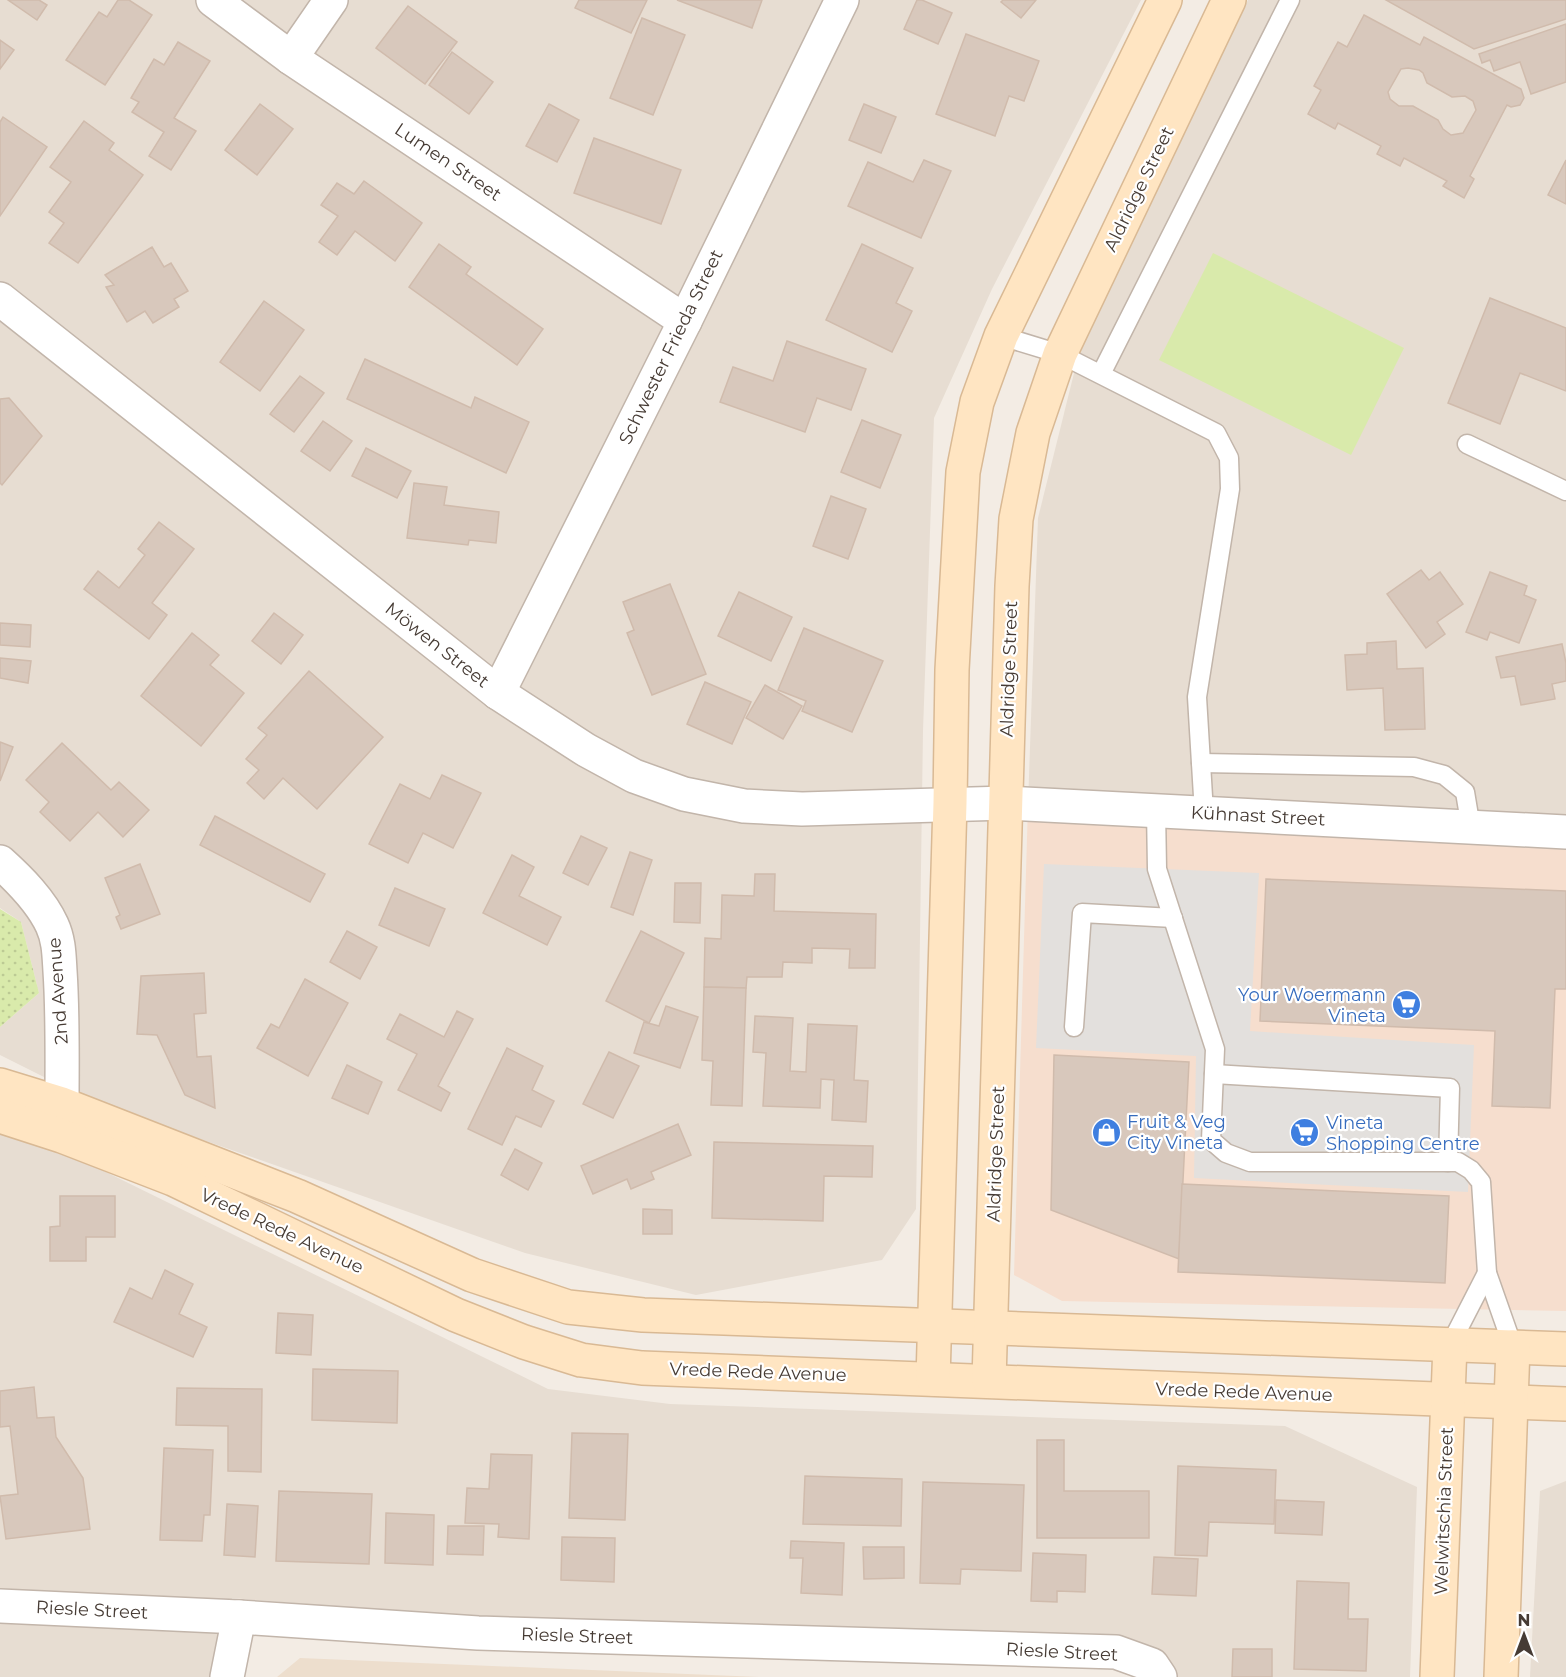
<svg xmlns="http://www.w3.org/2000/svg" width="1566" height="1677" viewBox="0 0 1566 1677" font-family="Montserrat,sans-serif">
<defs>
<pattern id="park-dots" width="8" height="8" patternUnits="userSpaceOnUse" patternTransform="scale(1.5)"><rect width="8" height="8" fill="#d9eaab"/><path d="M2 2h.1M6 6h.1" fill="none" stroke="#bcca94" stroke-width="1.8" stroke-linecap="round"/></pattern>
</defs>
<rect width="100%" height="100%" fill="#f3ece4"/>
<g fill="#e7ddd2">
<path d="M0 0H1141L992 289 934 418 923 731 916 1209 882 1260 696 1295 525 1253 92 1101 0 1055V1027L39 993 21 922 0 908Z"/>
<path d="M1248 0H1566V832L1028 805 1038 518 1080 349Z"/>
<path d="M0 1129 59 1149 548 1389 670 1404 1285 1426 1417 1487 1410 1677H1170L1121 1638 481 1618 232 1598 216 1677H0Z"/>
<path d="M1566 1481V1677H1530L1540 1491Z"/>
</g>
<path fill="#f6dece" d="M1028 805 1566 832V1311L1062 1301 1014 1275Z"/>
<path fill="#eddecd" d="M300 1658 759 1677H277Z"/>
<path fill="url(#park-dots)" d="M0 909 21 922 39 993 0 1027Z"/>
<path fill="#d9eaab" d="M1213 253 1404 348 1351 455 1159 360Z"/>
<path fill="#e3e0dd" d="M1044 864 1259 873 1250 1031 1474 1045 1468 1192 1194 1178 1196 1056 1036 1048Z"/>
<g fill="#d8c8bc" stroke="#d0bbac" stroke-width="1.5" fill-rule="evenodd">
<path d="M8 0H39L47 5 37 20Z"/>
<path d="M118 0H129L152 15 105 85 66 60 99 12 107 17Z"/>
<path d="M579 0H647L631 33 575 8Z"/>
<path d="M677 0H762L752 28Z"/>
<path d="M917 0H922L952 13 938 44 904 29Z"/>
<path d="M1003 0H1036L1021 18 1001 2Z"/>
<path d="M1386 0H1566V19L1474 49Z"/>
<path d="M408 6 457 42 425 84 376 48Z"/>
<path d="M1364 15 1420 45 1424 37 1521 89 1524 98 1520 105 1511 107 1507 105 1470 176 1474 179 1464 198 1443 186 1447 181 1404 158 1400 166 1377 154 1381 146 1338 123 1335 129 1308 114 1321 90 1314 86 1338 42 1347 47ZM1408 68 1419 70 1423 73 1427 83 1452 97 1465 96 1473 101 1476 110 1463 133 1451 135 1443 129 1438 120 1413 106H1399L1390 99 1388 92 1401 69Z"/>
<path d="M642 18 685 35 653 115 610 98Z"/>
<path d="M1566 24V82L1531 94 1520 62 1494 71 1490 60 1482 63 1479 54Z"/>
<path d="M966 34 1039 61 1024 101 1009 96 995 136 936 114Z"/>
<path d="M0 40 14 50 0 69Z"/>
<path d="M178 42 210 61 174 118 196 131 171 170 149 156 164 132 132 112 139 102 131 98 154 59 164 65Z"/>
<path d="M452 52 493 82 469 114 429 85Z"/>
<path d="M260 104 293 129 257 175 225 150Z"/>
<path d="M549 104 579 120 557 162 526 146Z"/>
<path d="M864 104 896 117 881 153 849 140Z"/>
<path d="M3 117 47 147 0 216V122Z"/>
<path d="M84 121 114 143 109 150 143 175 78 263 49 243 64 223 49 212 71 182 50 167Z"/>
<path d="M594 138 681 170 661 224 574 193Z"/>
<path d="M924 160 951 171 921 238 848 206 868 162 913 182Z"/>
<path d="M1566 160V204L1548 195Z"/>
<path d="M364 181 422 223 395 261 355 231 337 255 319 242 338 216 321 205 337 183 354 194Z"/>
<path d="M439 244 471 267 466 274 543 329 517 365 409 287Z"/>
<path d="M862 244 913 268 896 303 912 311 892 352 826 320Z"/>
<path d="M152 247 164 267 171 263 188 291 174 299 179 307 153 323 145 311 127 322 106 287 114 285 105 275Z"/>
<path d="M1490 298 1566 328V391L1520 373 1500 424 1448 403Z"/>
<path d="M264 301 304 330 260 391 220 362Z"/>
<path d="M787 341 866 369 851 410 817 398 805 432 720 402 733 367 773 381Z"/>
<path d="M365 359 471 408 475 397 529 422 506 473 347 399Z"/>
<path d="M300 376 324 393 294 432 270 414Z"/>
<path d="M9 398 42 436 2 485 0 483V399Z"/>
<path d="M862 420 901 435 880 488 841 472Z"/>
<path d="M323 421 352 441 330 471 301 451Z"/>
<path d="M366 448 411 471 397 498 352 476Z"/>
<path d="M414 483 447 487 444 505 499 512 496 543 469 540 468 545 407 538Z"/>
<path d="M831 496 866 509 848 559 813 546Z"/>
<path d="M159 522 194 549 152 603 167 615 149 639 84 589 98 571 119 588 145 555 138 549Z"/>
<path d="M1421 570 1429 580 1440 572 1463 604 1437 622 1445 634 1426 648 1387 594Z"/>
<path d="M1490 572 1527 586 1524 595 1536 600 1519 643 1490 632 1487 640 1466 632Z"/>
<path d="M670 584 706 674 652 695 627 633 634 630 623 602Z"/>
<path d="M739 592 792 617 771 661 718 636Z"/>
<path d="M274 613 303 635 281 664 252 641Z"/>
<path d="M0 623 31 625 30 647 0 645Z"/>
<path d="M804 628 883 661 852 732 802 711 806 701 778 690Z"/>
<path d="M192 633 219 655 210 665 244 693 201 746 141 696Z"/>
<path d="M1396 641 1397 669 1423 668 1425 729 1385 730 1383 688 1347 690 1345 655 1367 654V643Z"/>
<path d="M1562 644 1566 663V681L1552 684 1555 699 1521 705 1515 676 1501 678 1496 657Z"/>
<path d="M0 658 31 661 28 683 0 678Z"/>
<path d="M309 671 383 737 317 809 283 778 264 799 247 783 259 770 246 759 267 735 258 728Z"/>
<path d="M705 682 751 702 732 744 687 724Z"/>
<path d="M765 685 802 706 783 739 746 718Z"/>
<path d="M0 742 13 747 0 781Z"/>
<path d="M62 743 111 790 119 782 149 810 123 837 98 812 70 841 40 812 49 802 26 780Z"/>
<path d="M442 775 481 793 453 848 423 833 408 863 369 844 400 784 430 799Z"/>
<path d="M215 816 325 874 310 902 200 845Z"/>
<path d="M581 836 607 848 588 885 563 873Z"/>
<path d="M630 852 652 860 633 915 611 907Z"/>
<path d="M512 855 534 867 519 896 561 917 547 945 483 913Z"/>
<path d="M140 864 160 914 121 929 116 917 120 915 105 878Z"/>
<path d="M755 874H775L774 911 876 914 875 968H849L850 949 812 948V963L783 962 782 977H747L746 988 704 987 705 938 721 939 722 895 754 896Z"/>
<path d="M1266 879 1566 891V989H1555L1550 1108 1492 1106 1495 1031 1260 1021Z"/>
<path d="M675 883H701L700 923 674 922Z"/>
<path d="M395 888 445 909 429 946 379 925Z"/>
<path d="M347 931 377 947 360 979 330 962Z"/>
<path d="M641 931 684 953 649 1023 606 1001Z"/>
<path d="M204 973 206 1013 194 1014 197 1057 211 1056 215 1108 185 1095 157 1035 137 1034 141 976Z"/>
<path d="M305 979 348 1003 308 1076 257 1048 271 1024 279 1028Z"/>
<path d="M704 987 746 988 742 1106 711 1105 713 1061 702 1060Z"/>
<path d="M666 1006 698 1017 680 1068 634 1053 644 1022 659 1026Z"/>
<path d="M457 1011 473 1019 438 1086 450 1093 441 1111 398 1090 417 1054 387 1039 400 1014 444 1037Z"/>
<path d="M755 1016 793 1018 790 1071 806 1072 808 1024 857 1026 854 1080 868 1081 866 1122 832 1120 834 1080 821 1079 820 1108 763 1106 766 1053 753 1052Z"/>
<path d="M507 1048 543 1066 532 1090 554 1101 541 1127 516 1116 502 1145 468 1129Z"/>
<path d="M609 1052 639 1066 613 1118 583 1104Z"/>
<path d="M1054 1055 1189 1062 1179 1259 1051 1210Z"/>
<path d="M347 1065 382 1082 368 1114 332 1098Z"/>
<path d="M678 1124 691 1155 651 1172 654 1179 631 1189 627 1179 593 1194 581 1166Z"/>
<path d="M714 1142 873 1146 872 1177 824 1176 823 1221 712 1218Z"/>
<path d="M515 1149 542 1163 528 1190 501 1175Z"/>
<path d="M1182 1184 1449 1196 1445 1283 1178 1272Z"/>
<path d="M60 1196H115V1237H86V1261H50V1227L60 1226Z"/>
<path d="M643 1209 672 1210V1234H643Z"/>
<path d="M165 1270 193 1284 179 1314 207 1327 193 1357 114 1322 130 1288 152 1299Z"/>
<path d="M278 1313 313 1315 311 1355 276 1353Z"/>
<path d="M313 1369 398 1371 397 1423 312 1420Z"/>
<path d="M34 1387 37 1418 54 1417 56 1437 83 1478 90 1529 6 1539 0 1496 18 1494 10 1426 0 1427V1391Z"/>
<path d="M177 1388 262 1389 261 1472 228 1471V1426L176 1425Z"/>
<path d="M572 1433 628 1434 625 1520 569 1518Z"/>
<path d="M1037 1440H1064V1491H1149V1538H1037Z"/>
<path d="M164 1448 213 1450 210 1515H204L202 1541 160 1540Z"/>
<path d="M491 1454 532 1455 529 1539 498 1537 499 1524 465 1523 467 1488 489 1489Z"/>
<path d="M1178 1466 1276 1470 1274 1524 1209 1522 1207 1556 1175 1555Z"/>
<path d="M805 1476 902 1479 901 1526 803 1524Z"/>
<path d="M923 1482 1024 1485 1021 1571 961 1569 960 1584 920 1583Z"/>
<path d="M279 1491 372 1494 369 1564 276 1561Z"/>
<path d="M1276 1500 1324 1502 1322 1535 1275 1533Z"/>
<path d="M227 1504 258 1506 255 1557 224 1555Z"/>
<path d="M386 1513 434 1515 433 1565 385 1563Z"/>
<path d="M448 1526H484L483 1555 447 1554Z"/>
<path d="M562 1537 615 1538 614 1582 561 1580Z"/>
<path d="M791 1541 844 1543 842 1595 801 1593 803 1558H790Z"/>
<path d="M863 1547H904V1578L864 1579Z"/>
<path d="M1033 1553 1086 1555 1085 1592 1057 1591V1602L1031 1601Z"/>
<path d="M1154 1557 1198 1559 1196 1596 1152 1594Z"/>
<path d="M1297 1581 1349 1583 1348 1619H1368L1366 1671 1294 1669Z"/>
<path d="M1233 1649H1272V1677H1232Z"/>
</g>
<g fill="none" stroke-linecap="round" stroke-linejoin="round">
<defs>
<g id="lane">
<path d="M1001 336 1060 354 1216 433 1229 458 1230 489 1197 697 1204 813"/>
<path d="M1101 374 1290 0"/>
<path d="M1467 444 1566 491"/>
<path d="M1201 763 1414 767 1444 775 1465 792 1471 828"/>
<path d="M1156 810 1157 869 1215 1049 1211 1140 1226 1153 1250 1162H1458L1471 1170 1481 1182 1487 1273 1513 1347"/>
<path d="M1074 1027 1082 913 1173 918"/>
<path d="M1214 1074 1450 1088 1448 1162"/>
<path d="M1450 1345 1487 1273"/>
</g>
<g id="street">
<path d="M213 0 291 58 685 321"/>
<path d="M291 58 331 0"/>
<path d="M0 299 498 693 586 750 634 776 684 794 744 806 802 809 1006 803 1566 832"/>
<path d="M498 693 685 321 842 0"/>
<path d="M0 862C20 880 41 901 52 925 59 940 59 955 60 971 63 1015 62 1060 62 1104"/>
<path d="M0 1606 239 1617 478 1633 1116 1652 1152 1665 1160 1677"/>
<path d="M227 1677 239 1617"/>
</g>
<g id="secondary">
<path d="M0 1085 62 1104 297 1196 472 1275 568 1307 643 1315 1566 1349"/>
<path d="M0 1116 62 1136 173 1179 456 1315 524 1342 581 1360 642 1368 1566 1404"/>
<path d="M933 1379 950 803 952 670 963 472 977 402 1001 336 1165 0"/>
<path d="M989 1381 1012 586 1016 519 1033 433 1060 354 1229 0"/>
<path d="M1437 1677 1450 1345"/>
<path d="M1501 1677 1513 1347"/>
</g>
</defs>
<use href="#lane" stroke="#c2b5aa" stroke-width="21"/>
<use href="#street" stroke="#c2b5aa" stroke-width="36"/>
<use href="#secondary" stroke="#d9b994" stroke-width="36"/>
<use href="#lane" stroke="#fff" stroke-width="18"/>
<use href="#street" stroke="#fff" stroke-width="33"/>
<use href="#secondary" stroke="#ffe5c2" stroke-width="33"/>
</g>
<defs>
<symbol id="supermarket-disc" viewBox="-11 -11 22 22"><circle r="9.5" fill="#3f7fe0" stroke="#fff"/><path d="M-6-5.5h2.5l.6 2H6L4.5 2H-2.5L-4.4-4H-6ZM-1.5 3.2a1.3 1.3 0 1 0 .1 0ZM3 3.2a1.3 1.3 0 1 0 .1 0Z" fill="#fff"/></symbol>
<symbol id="shop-disc" viewBox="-11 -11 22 22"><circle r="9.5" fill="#3f7fe0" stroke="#fff"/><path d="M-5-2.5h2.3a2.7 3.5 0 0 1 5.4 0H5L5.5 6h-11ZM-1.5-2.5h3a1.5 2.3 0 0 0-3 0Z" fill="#fff"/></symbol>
</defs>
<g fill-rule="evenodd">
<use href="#supermarket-disc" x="1390" y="988" width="33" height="33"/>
<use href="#shop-disc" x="1090" y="1116" width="33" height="33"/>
<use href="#supermarket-disc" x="1288" y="1116" width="33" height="33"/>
</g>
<g text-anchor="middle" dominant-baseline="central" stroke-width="4.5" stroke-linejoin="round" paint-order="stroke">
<g font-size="18" fill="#463b34" stroke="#fff">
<text transform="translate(448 162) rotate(34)">Lumen Street</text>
<text transform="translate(1139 189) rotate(-64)">Aldridge Street</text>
<text transform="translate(671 347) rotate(-64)">Schwester Frieda Street</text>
<text transform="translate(437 645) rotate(38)">Möwen Street</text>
<text transform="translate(1009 669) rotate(-88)">Aldridge Street</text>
<text transform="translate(1258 816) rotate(3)">Kühnast Street</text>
<text transform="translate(58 991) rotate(-94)">2nd Avenue</text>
<text transform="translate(996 1154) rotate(-88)">Aldridge Street</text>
<text transform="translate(282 1231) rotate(25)">Vrede Rede Avenue</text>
<text transform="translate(758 1372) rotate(2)">Vrede Rede Avenue</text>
<text transform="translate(1244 1392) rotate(2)">Vrede Rede Avenue</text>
<text transform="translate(1444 1511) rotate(-88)">Welwitschia Street</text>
<text transform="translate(92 1610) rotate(3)">Riesle Street</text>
<text transform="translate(577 1636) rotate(2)">Riesle Street</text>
<text transform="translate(1062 1652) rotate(3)">Riesle Street</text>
</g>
<g font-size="18" fill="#366cbe" stroke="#fff" text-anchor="start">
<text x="1386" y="995" text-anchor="end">Your Woermann<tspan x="1386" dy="21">Vineta</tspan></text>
<text x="1127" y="1122">Fruit &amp; Veg<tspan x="1127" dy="21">City Vineta</tspan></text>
<text x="1326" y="1123">Vineta<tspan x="1326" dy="21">Shopping Centre</tspan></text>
</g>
</g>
<g transform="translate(1524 1635)" stroke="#ffffff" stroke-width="4.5" paint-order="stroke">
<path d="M0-4.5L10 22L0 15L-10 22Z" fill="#463b34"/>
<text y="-9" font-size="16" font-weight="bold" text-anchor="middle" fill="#463b34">N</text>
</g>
</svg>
